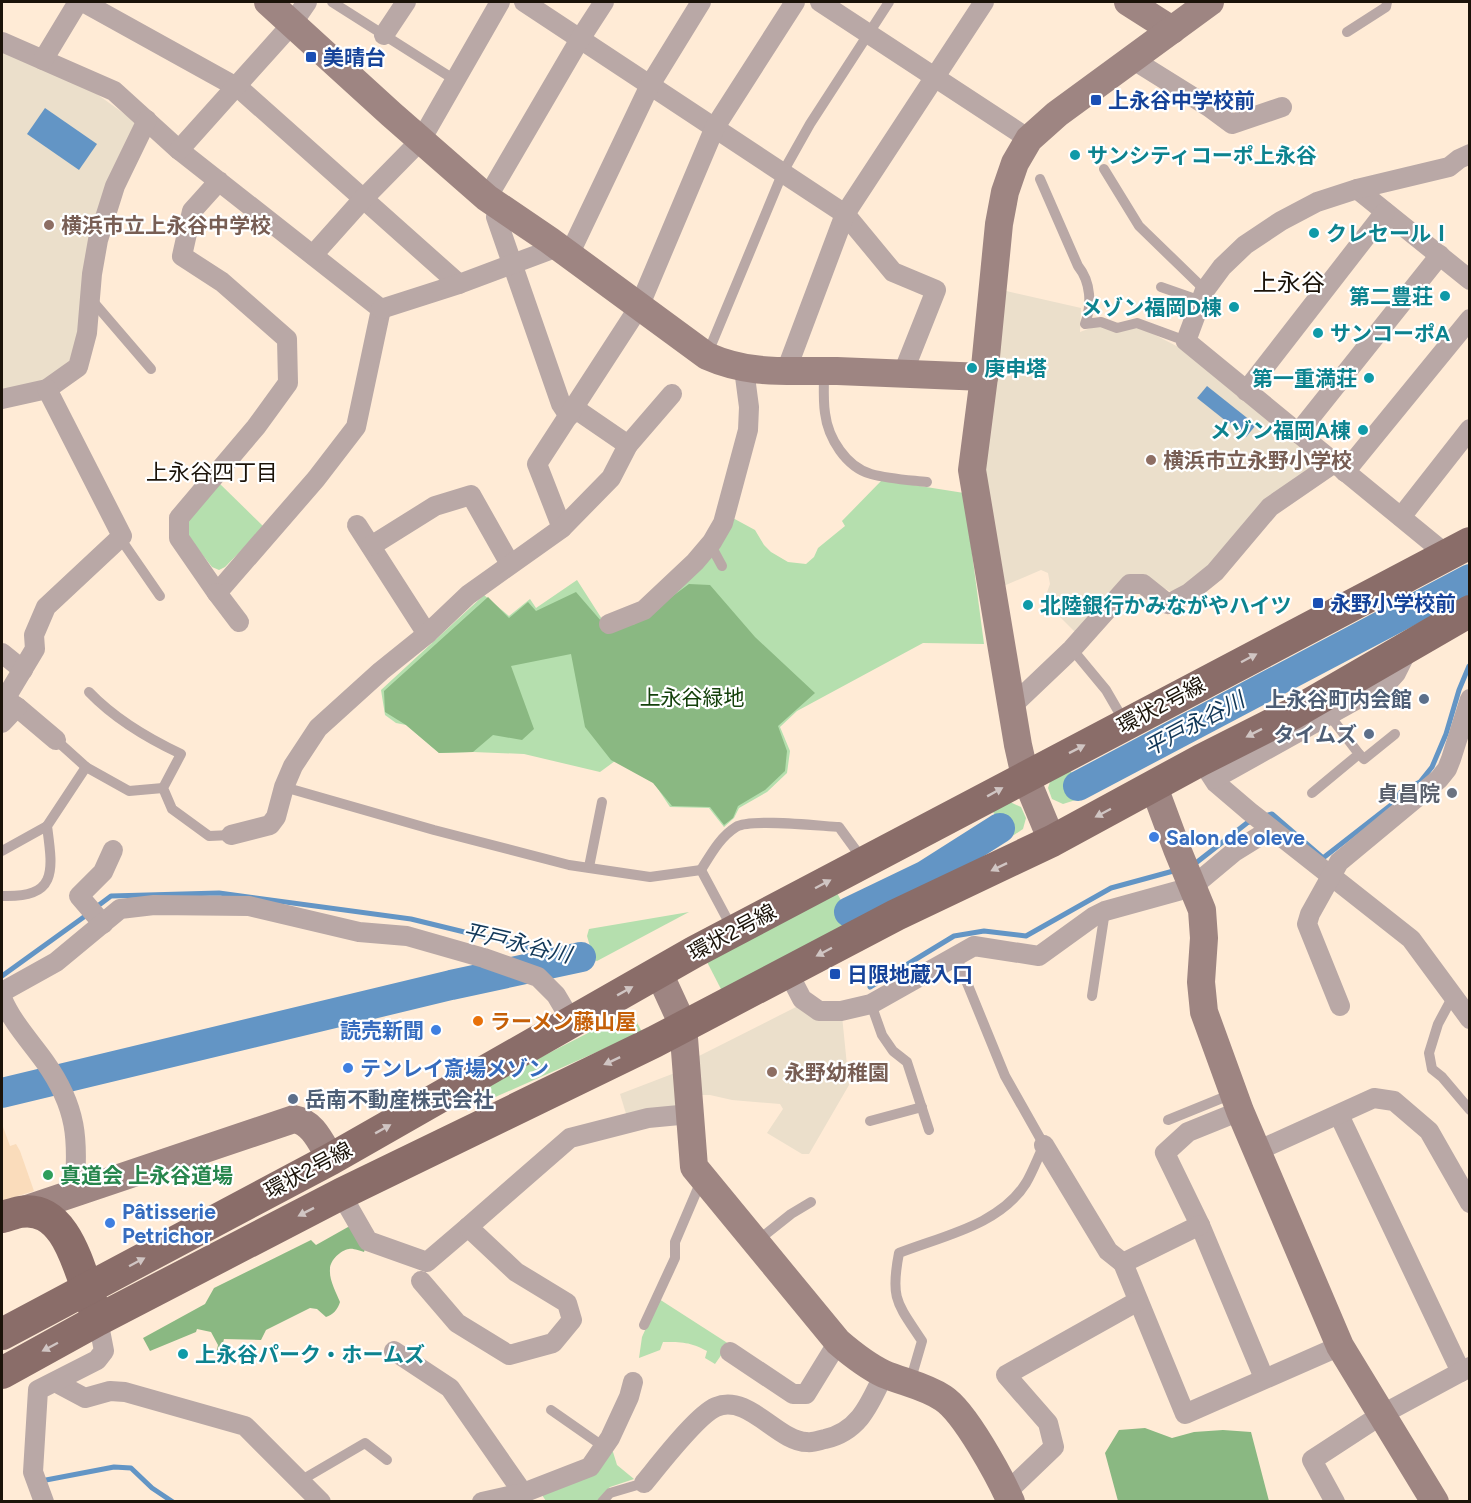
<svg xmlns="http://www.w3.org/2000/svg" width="1471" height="1503" viewBox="0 0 1471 1503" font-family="Figtree,'Noto Sans JP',sans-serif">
<rect width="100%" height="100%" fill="#ffebd6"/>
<path fill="#fadcbb" d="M2 1124 10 1146 16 1144 20 1151 34 1191 2 1201Z"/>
<g fill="#ebdfcb">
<path d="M2 52 94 92 137 123 75 359 63 372 27 386 2 391Z"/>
<path d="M1002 290 1081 308 1080 332 1099 325 1138 326 1186 351 1315 456V464L1212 566 1178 592 1170 591 1142 579 1078 635 1048 605 1046 595 1050 584 1048 573 1041 570 999 588 984 488Z"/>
<path d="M798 1006 842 1016 849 1085 809 1154H802L767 1133 783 1109 780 1104 732 1100 710 1095H697L695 1058Z"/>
<path d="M680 1071 681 1110 627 1117 620 1094Z"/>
</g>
<g fill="#b5dfae">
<path d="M882 480 964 493 984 644 923 643 797 711 780 727 790 751 787 773 767 792 739 808 734 818 724 827 709 808 670 807 654 783 615 761 600 772 524 754 473 752 439 753 406 725 396 723 385 715 381 690 484 595 509 616 530 599 536 608 577 580 609 630 634 625 683 582 731 517 755 530 764 545 771 552 788 562 806 564 814 557 818 548 845 526 842 521Z"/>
<path d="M217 481 264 527 225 567 219 570 212 567 187 535 186 517Z"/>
<path d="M1069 768 1085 797 1063 804 1052 799 1048 788 1050 782Z"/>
<path d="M1010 802 1021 807 1026 818 1023 829 1008 839 992 810Z"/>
<path d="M836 891 853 923 722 991 706 960Z"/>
<path d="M689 912 597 961 594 960 587 936 589 929Z"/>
<path d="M631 1011 642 1032 475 1106 471 1093Z"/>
<path d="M659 1299 729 1344 715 1364 705 1358 707 1351C690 1342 682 1342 663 1342L660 1350 639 1358 642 1337Z"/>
<path d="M608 1449 613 1452 617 1465 634 1479 610 1487 597 1501H546L540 1492Z"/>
</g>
<g fill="#8ab882">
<path d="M689 584 710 585 755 637 815 693 778 726 787 751 785 771 765 790 738 806 733 818 724 825 710 807 672 806 653 783 611 760 585 727 571 654 511 666 534 729 522 740 493 735 473 752 439 753 406 725 385 712 384 691 488 597 509 618 528 602 536 611 576 592 608 629 635 624Z"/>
<path d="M348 1227 356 1229 365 1249 364 1252C360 1251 353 1248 349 1249 341 1250 330 1260 330 1269 329 1280 336 1292 340 1302 338 1309 333 1315 326 1317L317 1309 310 1308 266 1330 261 1340 224 1339 219 1357 216 1354 218 1345 211 1332 197 1329 196 1332 150 1351 143 1338 205 1304 214 1288 311 1240 316 1245Z"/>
<path d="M1145 1428 1172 1438 1194 1432 1223 1430 1251 1432 1269 1501H1118L1105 1453 1119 1430Z"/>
</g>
<g fill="#6395c5">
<path d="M45 108 97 144 79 170 27 134Z"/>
<path d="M1207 386 1256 425 1246 437 1197 398Z"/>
</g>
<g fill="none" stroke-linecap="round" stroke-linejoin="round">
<g stroke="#6395c5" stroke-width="5">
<path d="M1265 816 1272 814 1323 858 1391 805 1401 792 1420 782 1432 767 1446 734 1459 690 1469 666"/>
<path d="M1192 866 1247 823 1254 820"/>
<path d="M95 908 111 896 219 893 411 919 530 948 581 957"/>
<path d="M2 976 88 914"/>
<path d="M870 987 954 936 984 931 1026 936 1111 888 1177 870"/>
<path d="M46 1480 114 1467 131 1468 152 1488 173 1502"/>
</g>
<g stroke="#6395c5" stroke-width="30">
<path d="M1078 786 1470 579"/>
<path d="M849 912 926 875 1000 828"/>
<path d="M2 1093 451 985 581 957"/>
</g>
<g stroke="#b9a8a6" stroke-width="10">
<path d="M332 2 455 80"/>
<path d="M1347 32 1386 7 1387 2"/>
<path d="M1104 169 1139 226 1205 290"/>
<path d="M1040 179 1078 266C1091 282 1092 305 1085 324L1101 322 1117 328 1137 323 1186 341"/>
<path d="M1161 287 1201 301"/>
<path d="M90 298 151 369"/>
<path d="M707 355 783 172 810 124 889 2"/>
<path d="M824 371C824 385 823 400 825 413 828 438 846 467 871 474 889 479 909 480 927 482"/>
<path d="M120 538 160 596"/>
<path d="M710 544 722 566"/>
<path d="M1072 649 1106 690 1124 721"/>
<path d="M89 692C113 717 149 739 181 754L163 788 172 809 209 836 231 835"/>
<path d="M56 740 86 767 129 791 163 788"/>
<path d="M1359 754 1364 759 1395 734"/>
<path d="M284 787 434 830 569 865 650 877 701 870 732 928"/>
<path d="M1312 793 1359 754 1327 712"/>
<path d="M2 851 47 826"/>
<path d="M589 867 602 802"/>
<path d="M701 870C711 854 720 837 736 827 750 818 820 826 839 827L863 860"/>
<path d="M2 896C58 898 53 871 47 826L86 767"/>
<path d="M1092 996 1105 911"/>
<path d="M1453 996 1438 1024 1429 1053 1432 1069 1442 1077 1470 1110"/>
<path d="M871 1004 882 1035 893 1051 907 1062 929 1130"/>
<path d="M1168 1120 1232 1094"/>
<path d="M870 1121 922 1107"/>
<path d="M756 1242 791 1214 811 1202"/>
<path d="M644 1325 675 1258V1242L701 1181"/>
<path d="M910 1382 922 1341C897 1303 890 1299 899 1253 942 1236 1000 1225 1026 1183 1033 1171 1038 1157 1044 1145L1005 1076 956 956"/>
<path d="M551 1410 604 1447"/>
<path d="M300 1481 365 1443 387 1460"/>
<path d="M602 1502 610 1493 644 1483"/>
</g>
<g stroke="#b9a8a6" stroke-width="20">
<path d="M83 2 240 89 459 284"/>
<path d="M524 2 845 214 893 272 936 290 903 373"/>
<path d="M820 2 1029 139"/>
<path d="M384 35 406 2"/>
<path d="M2 42 114 91 179 150 381 309 356 427 316 479 217 593 179 538V518L256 427 288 383 287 339 222 282 182 256 192 211 219 181"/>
<path d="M1132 59 1209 107 1232 124 1282 107"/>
<path d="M43 60 78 2"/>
<path d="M179 150 292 24 307 2"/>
<path d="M1357 189 1470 280"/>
<path d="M487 198 580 39 604 2"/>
<path d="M500 207 496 217 561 404 569 416"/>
<path d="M313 255 363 199 421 140 500 2"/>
<path d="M569 255 650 85 701 2"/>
<path d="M381 309 459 284 558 247"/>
<path d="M786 371 845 214 984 2"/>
<path d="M1246 391 1385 212"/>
<path d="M2 399 47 389 78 367 87 333 92 274 98 240 115 186 147 120"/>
<path d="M574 408 628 445"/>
<path d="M1298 433 1440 255"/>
<path d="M1345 472 1470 319"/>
<path d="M1401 517 1470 429"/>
<path d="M357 525 427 634"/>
<path d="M562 528 537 464 639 307 715 127 795 2"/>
<path d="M371 546 435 506 471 495 510 564"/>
<path d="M1447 555 1186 341 1205 290 1222 267 1245 245 1281 221 1317 202 1357 189 1449 167 1459 159 1470 154"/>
<path d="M217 593 239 622"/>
<path d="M609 624 644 610 695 562 712 542 723 523 748 430 749 407 744 369"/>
<path d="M2 653 23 670"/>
<path d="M2 697 17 707 56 740"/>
<path d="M5 699 35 649 34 635 46 607 122 536 47 389"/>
<path d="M1011 707 1072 649 1130 584H1143L1168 604 1189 593 1215 572 1270 507 1334 463"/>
<path d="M2 723 17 707"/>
<path d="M1201 760 1216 783 1250 812 1411 939 1470 1019"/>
<path d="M1214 779 1388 682 1396 673 1409 647"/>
<path d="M231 835 270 825 276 817 284 787 293 766 318 728 381 671 427 634 468 595 562 528 611 478 628 445 672 394"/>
<path d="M103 924 79 896 103 872 113 850"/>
<path d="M788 972 802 999 819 1011H841L871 1004 974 946 1039 956 1093 917 1105 911 1192 887 1234 852 1271 829"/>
<path d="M2 992 56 962 120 909 154 905 249 906 359 932 407 936 484 958 538 977 556 995 572 1022"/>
<path d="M2 998C12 1022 30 1041 45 1062 77 1107 79 1140 74 1193"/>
<path d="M1340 1006 1307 924 1310 914 1339 862 1439 779 1447 769 1451 759 1470 699"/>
<path d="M1240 1111 1188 1132 1165 1153 1200 1225 1264 1378"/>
<path d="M1339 1115 1461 1372"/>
<path d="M1044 1145 1108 1251 1123 1263"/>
<path d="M1257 1151 1374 1098 1394 1101 1429 1131 1470 1203"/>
<path d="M341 1194 368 1241 427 1262 468 1227"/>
<path d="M1200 1225 1123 1263 1185 1414 1340 1346"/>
<path d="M421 1281 457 1323 509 1355 553 1343 572 1320 567 1303 516 1272 468 1227 570 1138 648 1118 690 1114"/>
<path d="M394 1351 450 1388 523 1493"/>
<path d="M730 1352 793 1394H806L838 1342"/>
<path d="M55 1382 85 1398 110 1391 125 1392 245 1426 321 1502"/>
<path d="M644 1483C659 1465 697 1415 716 1407 748 1393 778 1442 807 1442 813 1443 820 1440 825 1439 860 1431 870 1403 884 1374"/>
<path d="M1007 1492 1054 1447 1048 1423 1006 1375 1138 1301"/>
<path d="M44 1502 33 1472 38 1390 97 1360 104 1351 98 1320"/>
<path d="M482 1502 523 1493 590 1467 610 1438 629 1397 633 1382"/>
<path d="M1335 1502 1312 1460 1381 1415 1470 1367"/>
</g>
<g stroke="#9e8582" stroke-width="28">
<path d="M268 2 391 114 487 198 549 240 707 356C752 376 790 370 837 371 886 373 935 375 984 377"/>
<path d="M1128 2 1172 30"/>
<path d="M1154 787 1177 849 1202 910 1204 938 1201 982 1204 1012 1240 1111 1340 1346 1435 1502"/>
<path d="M1052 841 1025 776 1018 745 972 470 984 377 999 224 1005 192 1015 163 1029 139 1057 114 1210 2"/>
<path d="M659 973 683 1025 694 1167 838 1342C852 1354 867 1366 884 1374 903 1382 925 1386 943 1398 965 1412 1000 1477 1011 1502"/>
<path d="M21 1211 294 1119C313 1122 321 1143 331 1159"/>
</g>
<g stroke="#8a6d69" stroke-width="32">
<path d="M2 1217C7 1216 14 1213 20 1212 69 1204 80 1276 94 1308"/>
<path d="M2 1334 331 1159 694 952 1470 543"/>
<path d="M2 1373 98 1320 341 1194 654 1042 896 915 1052 841 1201 760 1294 713 1470 611"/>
</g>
</g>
<defs><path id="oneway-solid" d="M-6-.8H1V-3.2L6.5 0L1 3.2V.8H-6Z" transform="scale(1.5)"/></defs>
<g fill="#d0c5c3">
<use href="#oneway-solid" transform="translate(1249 658) rotate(-28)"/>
<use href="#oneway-solid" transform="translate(1254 733) rotate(153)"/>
<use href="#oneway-solid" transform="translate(1077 749) rotate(-27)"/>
<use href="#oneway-solid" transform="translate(995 792) rotate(-29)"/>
<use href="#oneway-solid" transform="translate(1103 813) rotate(152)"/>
<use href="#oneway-solid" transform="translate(999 867) rotate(154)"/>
<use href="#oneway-solid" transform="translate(823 884) rotate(-28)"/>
<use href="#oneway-solid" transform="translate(824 952) rotate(152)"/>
<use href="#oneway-solid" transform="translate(625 991) rotate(-29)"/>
<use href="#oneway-solid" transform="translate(612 1061) rotate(155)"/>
<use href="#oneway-solid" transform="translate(383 1129) rotate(-29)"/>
<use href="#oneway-solid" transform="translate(306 1212) rotate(153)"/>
<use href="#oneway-solid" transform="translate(137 1262) rotate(-28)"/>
<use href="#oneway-solid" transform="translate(50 1347) rotate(152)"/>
</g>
<g fill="#1a4fb4" stroke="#fff" stroke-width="2">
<rect x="305" y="51" width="12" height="12" rx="3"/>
<rect x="1090" y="94" width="12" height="12" rx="3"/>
<rect x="1312" y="597" width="12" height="12" rx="3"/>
<rect x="829" y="968" width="12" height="12" rx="3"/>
</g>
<g fill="#0f9aa8" stroke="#fff" stroke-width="2">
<circle cx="1075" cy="155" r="6"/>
<circle cx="1314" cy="233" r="6"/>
<circle cx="1445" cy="296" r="6"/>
<circle cx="1234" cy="307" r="6"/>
<circle cx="1318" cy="333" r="6"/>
<circle cx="972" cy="368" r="6"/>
<circle cx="1369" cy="378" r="6"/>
<circle cx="1363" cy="430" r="6"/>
<circle cx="1028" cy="605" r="6"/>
<circle cx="183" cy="1354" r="6"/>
</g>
<g fill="#8d6e63" stroke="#fff" stroke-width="2">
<circle cx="49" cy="225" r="6"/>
<circle cx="1151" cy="460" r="6"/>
<circle cx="772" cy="1072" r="6"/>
</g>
<g fill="#5c6f8a" stroke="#fff" stroke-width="2">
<circle cx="1424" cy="699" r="6"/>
<circle cx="1369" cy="734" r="6"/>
<circle cx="293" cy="1099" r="6"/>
</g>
<circle fill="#6b7280" stroke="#fff" stroke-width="2" cx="1452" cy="793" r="6"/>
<g fill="#3f7fe0" stroke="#fff" stroke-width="2">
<circle cx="1154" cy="837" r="6"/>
<circle cx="436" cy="1030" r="6"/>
<circle cx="348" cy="1068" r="6"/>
<circle cx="110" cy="1223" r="6"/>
</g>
<circle fill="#e8710a" stroke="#fff" stroke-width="2" cx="478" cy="1021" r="6"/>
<circle fill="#2e9e5b" stroke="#fff" stroke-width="2" cx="48" cy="1175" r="6"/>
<g text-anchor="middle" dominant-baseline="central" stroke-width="4.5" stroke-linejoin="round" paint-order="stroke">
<g font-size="21" font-weight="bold" fill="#164399" stroke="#fff" text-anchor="start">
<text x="323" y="57">美晴台</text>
<text x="1108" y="100">上永谷中学校前</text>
<text x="1330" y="603">永野小学校前</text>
<text x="847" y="974">日限地蔵入口</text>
</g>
<g font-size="21" font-weight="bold" fill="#0d838f" stroke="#fff" text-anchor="start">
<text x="1087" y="155">サンシティコーポ上永谷</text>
<text x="1326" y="233">クレセールⅠ</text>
<text x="1433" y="296" text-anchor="end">第二豊荘</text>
<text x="1222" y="307" text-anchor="end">メゾン福岡D棟</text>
<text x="1330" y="333">サンコーポA</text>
<text x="984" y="368">庚申塔</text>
<text x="1357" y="378" text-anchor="end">第一重満荘</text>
<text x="1351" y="430" text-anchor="end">メゾン福岡A棟</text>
<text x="1040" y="605">北陸銀行かみながやハイツ</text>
<text x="195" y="1354">上永谷パーク・ホームズ</text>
</g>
<g font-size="21" font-weight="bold" fill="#785e54" stroke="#fff" text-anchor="start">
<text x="61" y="225">横浜市立上永谷中学校</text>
<text x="1163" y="460">横浜市立永野小学校</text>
<text x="784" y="1072">永野幼稚園</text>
</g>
<g font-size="21" fill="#14410b" stroke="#fff">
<text x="692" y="697">上永谷緑地</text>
</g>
<g font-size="21" font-weight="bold" fill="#4e5e75" stroke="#fff" text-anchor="end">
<text x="1412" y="699">上永谷町内会館</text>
<text x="1357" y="734">タイムズ</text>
<text x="305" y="1099" text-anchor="start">岳南不動産株式会社</text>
</g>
<g font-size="21" fill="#1b1309" stroke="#fff">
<text transform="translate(1161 705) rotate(-28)">環状2号線</text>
<text transform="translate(732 932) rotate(-28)">環状2号線</text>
<text transform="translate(308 1170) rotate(-28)">環状2号線</text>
</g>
<g font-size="21" font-weight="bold" fill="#5b616d" stroke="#fff" text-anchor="end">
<text x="1440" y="793">貞昌院</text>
</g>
<g font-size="21" font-weight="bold" fill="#366cbe" stroke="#fff" text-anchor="start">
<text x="1166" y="837">Salon de oleve</text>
<text x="424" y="1030" text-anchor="end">読売新聞</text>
<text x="360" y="1068">テンレイ斎場メゾン</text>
<text x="122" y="1211">Pâtisserie<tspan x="122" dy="24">Petrichor</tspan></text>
</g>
<g font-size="21" font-weight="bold" fill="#c56008" stroke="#fff" text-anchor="start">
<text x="490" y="1021">ラーメン藤山屋</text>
</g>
<g font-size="21" font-weight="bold" fill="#27864d" stroke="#fff" text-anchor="start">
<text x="60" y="1175">真道会 上永谷道場</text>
</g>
<g font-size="22" fill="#1b1309" stroke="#fff">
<text x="212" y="472">上永谷四丁目</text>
</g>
<g font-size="22" font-style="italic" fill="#113758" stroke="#fff">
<text transform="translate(1194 724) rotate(-28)">平戸永谷川</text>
<text transform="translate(517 943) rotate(13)">平戸永谷川</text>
</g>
<g font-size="24" fill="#1b1309" stroke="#fff">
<text x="1289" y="282">上永谷</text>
</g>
</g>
<rect width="1471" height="1503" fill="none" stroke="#1b1309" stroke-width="6"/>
</svg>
